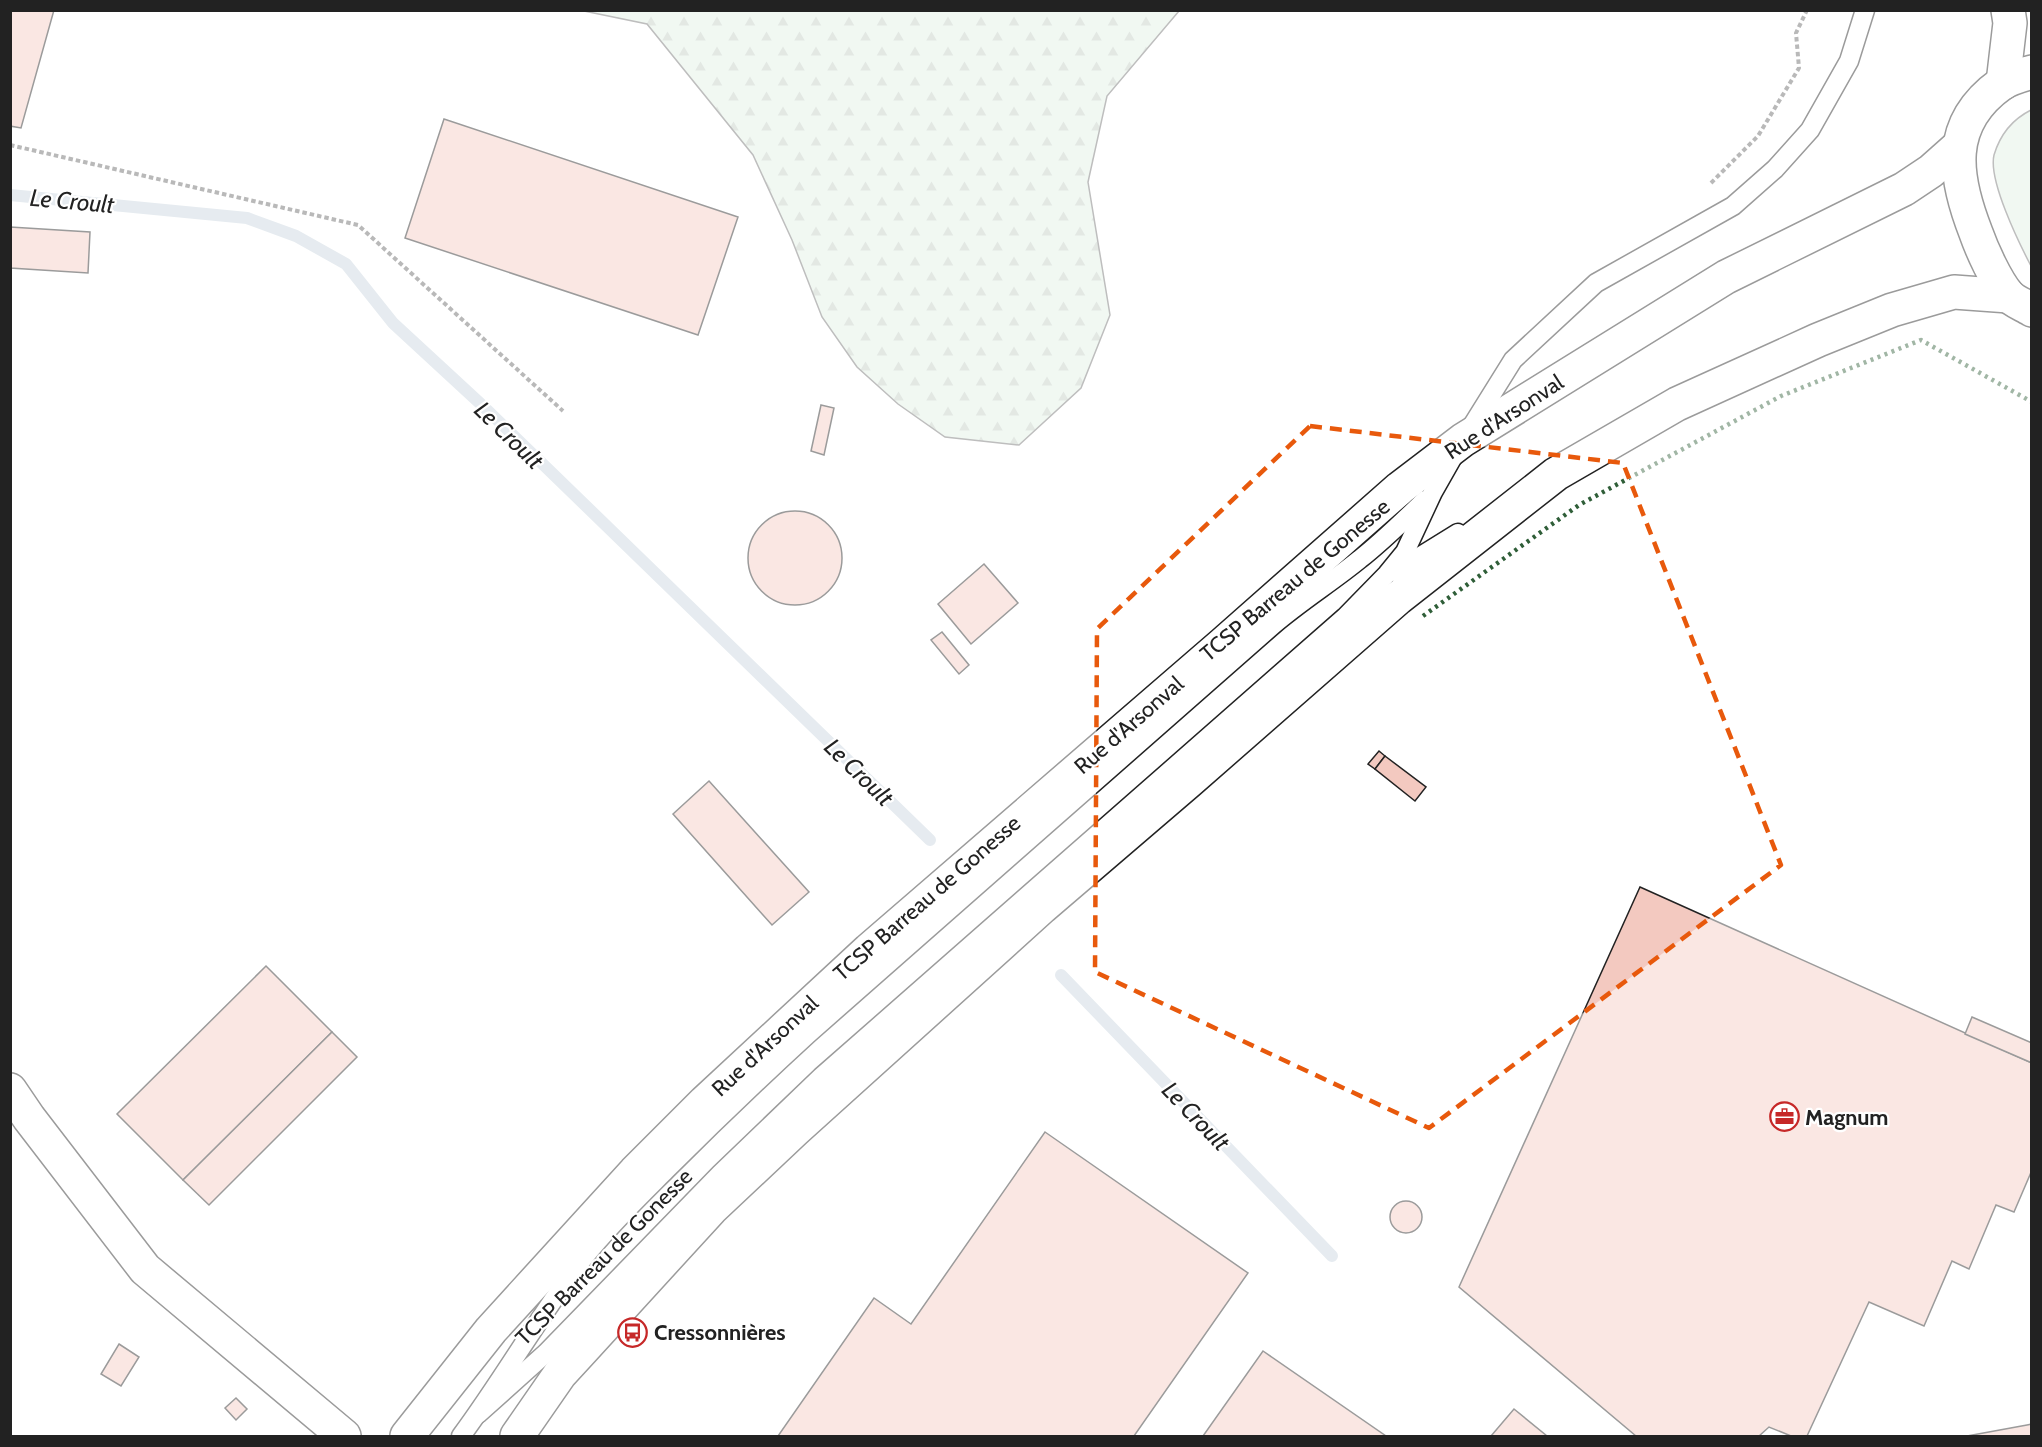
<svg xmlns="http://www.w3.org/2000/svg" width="2042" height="1447" viewBox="0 0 2042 1447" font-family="Cabin,sans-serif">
<defs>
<pattern id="forest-firs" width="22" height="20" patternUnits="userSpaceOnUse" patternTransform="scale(1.5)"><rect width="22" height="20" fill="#e0efe3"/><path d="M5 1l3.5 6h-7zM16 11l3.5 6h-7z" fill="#c0cdc2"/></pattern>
</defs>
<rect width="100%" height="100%" fill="#fff"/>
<path fill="#e0efe3" stroke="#6f6f6f" stroke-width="1.5" d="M2031 110V266C2019 243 1988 180 1994 155 2000 135 2013 119 2031 110Z"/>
<path fill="url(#forest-firs)" stroke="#6f6f6f" stroke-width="1.5" d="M584 11H1179L1107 96 1088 182 1110 315 1081 388 1019 445 945 437 898 404 857 367 822 317 792 240 753 155 647 24Z"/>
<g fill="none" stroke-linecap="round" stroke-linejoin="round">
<g stroke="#c7d3dd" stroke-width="12">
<path d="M10 195 247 218 296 236 346 264 393 323 484 407 930 840"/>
<path d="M1061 975 1332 1256"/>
</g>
</g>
<g fill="#f3c9c0" stroke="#222" stroke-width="1.5">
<path d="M10 10H54L21 128 10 126Z"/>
<path d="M444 119 738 217 698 335 405 238Z"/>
<path d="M10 227 90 232 88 273 10 268Z"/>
<path d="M821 405 834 408 824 455 811 451Z"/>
<circle cx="795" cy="558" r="47"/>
<path d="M984 564 1018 603 971 644 938 604Z"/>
<path d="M942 632 969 665 959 674 931 640Z"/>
<path d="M1379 751 1385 756 1375 769 1368 764Z"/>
<path d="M1385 756 1426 787 1415 801 1375 769Z"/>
<path d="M709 781 809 892 772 925 673 814Z"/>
<path d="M1640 887 2032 1063V1170L2014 1212 1996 1205 1969 1269 1952 1261 1924 1326 1869 1302 1807 1436H1791L1769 1427 1759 1436H1636L1459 1287Z"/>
<path d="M266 966 332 1032 183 1180 117 1114Z"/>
<path d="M1972 1017 2032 1043V1063L1965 1034Z"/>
<path d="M332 1032 357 1057 209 1205 183 1180Z"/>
<path d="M1045 1132 1248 1273 1134 1436H778L874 1298 911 1324Z"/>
<circle cx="1406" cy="1217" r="16"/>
<path d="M119 1344 139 1357 121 1386 101 1374Z"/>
<path d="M1263 1351 1386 1436H1203Z"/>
<path d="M236 1398 247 1409 236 1420 225 1408Z"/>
<path d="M1514 1409 1547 1436H1491Z"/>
<path d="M2032 1424V1436H1967L2027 1425Z"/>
</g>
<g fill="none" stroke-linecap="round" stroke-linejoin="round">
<defs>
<g id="lane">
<path d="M1470 429 1513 360 1596 283 1733 206 1775 169 1810 130 1849 61 1865 10"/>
<path d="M1395 572 1458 533"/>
<path d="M478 1414 546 1353 720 1174 821 1077 1345 617 1387 574 1405 552 1433 492 1454 455"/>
<path d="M461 1436C504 1378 540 1314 585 1256 609 1226 639 1197 666 1170 713 1123 760 1078 808 1034L1272 626C1301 601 1332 582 1360 559 1383 541 1404 520 1425 500"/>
</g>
<path id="street" d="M10 1090 29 1118 145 1269 344 1436"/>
<g id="secondary">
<path d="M2032 72C2022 75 2010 78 2001 84 1945 124 1954 177 1976 233 1982 250 1996 281 2008 295 2013 301 2024 305 2032 310"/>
<path d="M2003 83 2010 23 2008 10"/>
<path d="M407 1436 491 1330 635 1172 705 1102 869 950 1223 644 1400 488 1463 440 1726 277 1904 189 1931 171 1958 147"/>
<path d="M517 1436 560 1374 583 1349 711 1209 795 1130 1042 907 1189 781 1398 598 1556 474 1677 404 1818 340 1892 310 1954 292 2009 296"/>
</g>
</defs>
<use href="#lane" stroke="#222" stroke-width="21"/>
<use href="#street" stroke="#222" stroke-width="36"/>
<use href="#secondary" stroke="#222" stroke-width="36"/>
<g stroke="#646464" stroke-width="4" stroke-dasharray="4.5 3" stroke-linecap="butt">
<path d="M10 145 358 225 563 411"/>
<path d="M1711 183 1758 136 1799 68 1796 33 1807 10"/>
</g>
<use href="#lane" stroke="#fff" stroke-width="18"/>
<use href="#street" stroke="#fff" stroke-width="33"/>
<use href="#secondary" stroke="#fff" stroke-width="33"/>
<path stroke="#2f5e38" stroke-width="4.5" stroke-dasharray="3 4.5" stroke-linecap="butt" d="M1423 616 1579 505 1781 396 1921 340 2032 402"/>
</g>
<path d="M0 0H2042V1447H0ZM1310 426 1623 463 1781 865 1429 1128 1095 972 1097 629Z" fill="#fff" fill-opacity=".55" fill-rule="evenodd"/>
<path fill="none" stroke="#e8590c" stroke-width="4.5" stroke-dasharray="12 8" stroke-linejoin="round" d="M1310 426 1623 463 1781 865 1429 1128 1095 972 1097 629Z"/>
<defs>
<symbol id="office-ring" viewBox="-11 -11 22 22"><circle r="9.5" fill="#fff" stroke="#c62828" stroke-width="1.5"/><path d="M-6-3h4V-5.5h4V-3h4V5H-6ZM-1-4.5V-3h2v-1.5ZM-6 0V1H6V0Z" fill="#c62828"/></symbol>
<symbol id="bus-ring" viewBox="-11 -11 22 22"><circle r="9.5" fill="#fff" stroke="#c62828" stroke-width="1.5"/><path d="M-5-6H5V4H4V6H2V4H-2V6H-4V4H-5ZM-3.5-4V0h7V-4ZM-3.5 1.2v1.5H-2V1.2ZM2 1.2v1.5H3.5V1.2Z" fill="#c62828"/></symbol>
</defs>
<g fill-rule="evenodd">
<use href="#office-ring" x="1768" y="1100" width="33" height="33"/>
<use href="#bus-ring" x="616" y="1316" width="33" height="33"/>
</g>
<g text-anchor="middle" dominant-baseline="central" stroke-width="4.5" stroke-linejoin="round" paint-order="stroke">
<g font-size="22" fill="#222" stroke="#fff">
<text transform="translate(1504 417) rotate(-33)">Rue d'Arsonval</text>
<text transform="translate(1295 580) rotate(-40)">TCSP Barreau de Gonesse</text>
<text transform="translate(1129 725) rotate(-41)">Rue d'Arsonval</text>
<text transform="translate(927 898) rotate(-41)">TCSP Barreau de Gonesse</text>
<text transform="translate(765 1046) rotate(-43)">Rue d'Arsonval</text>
<text transform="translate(604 1257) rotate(-45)">TCSP Barreau de Gonesse</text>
</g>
<g font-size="22" font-weight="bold" fill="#222" stroke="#fff" text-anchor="start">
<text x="1805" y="1117">Magnum</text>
<text x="654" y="1332">Cressonnières</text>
</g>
<g font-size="24" font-style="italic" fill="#222" stroke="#fff">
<text transform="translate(72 201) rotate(5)">Le Croult</text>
<text transform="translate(509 435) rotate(44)">Le Croult</text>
<text transform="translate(859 772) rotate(44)">Le Croult</text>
<text transform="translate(1196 1116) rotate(46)">Le Croult</text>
</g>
</g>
<rect width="2042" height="1447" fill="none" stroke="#222222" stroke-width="24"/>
</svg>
